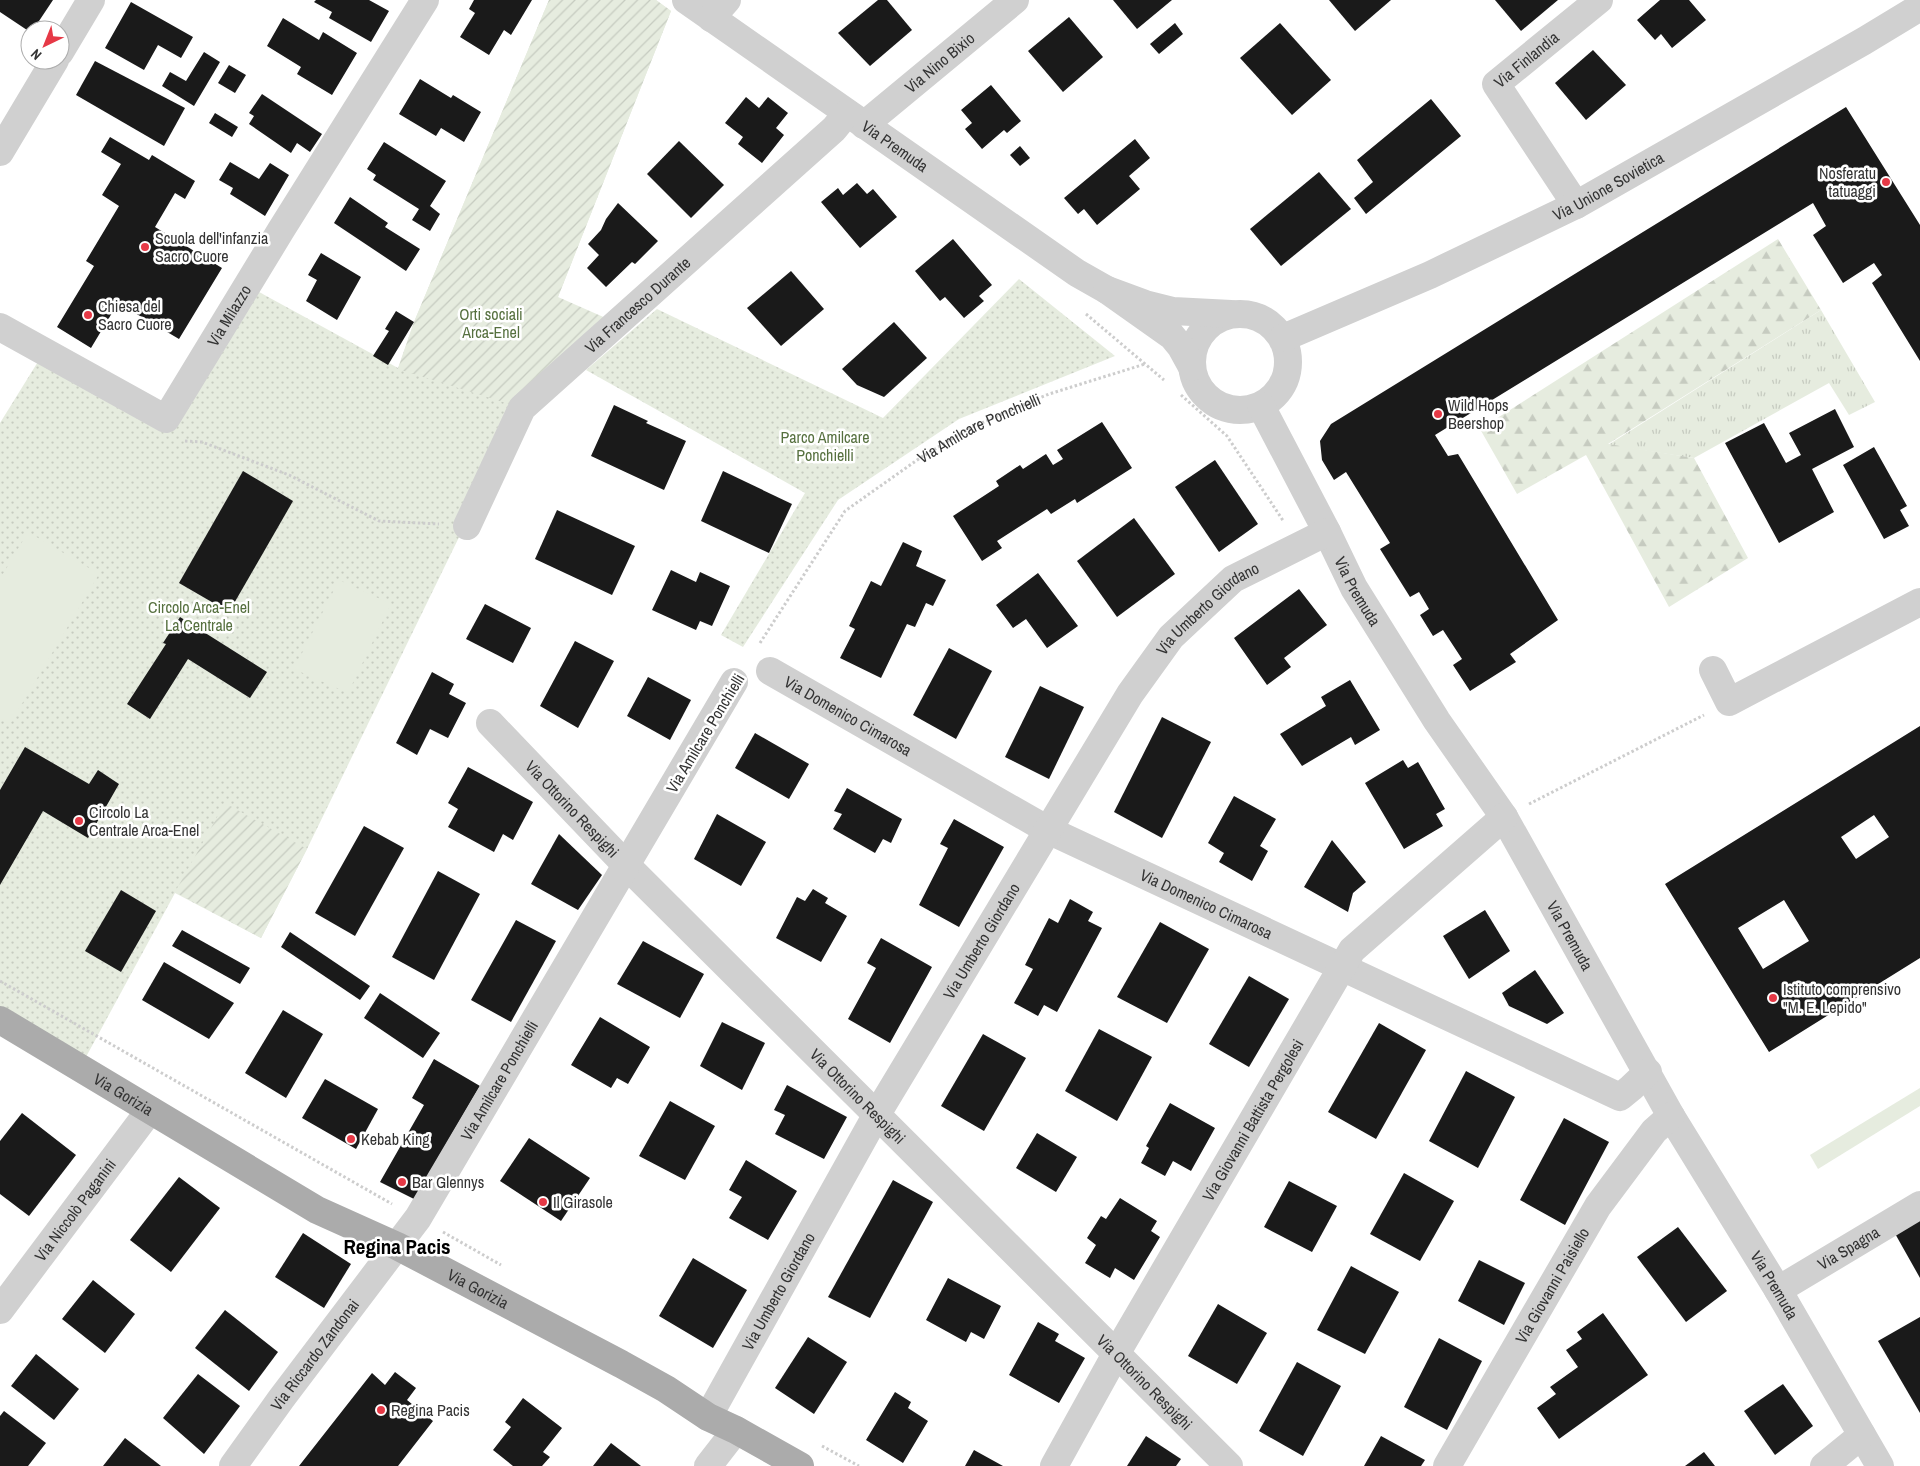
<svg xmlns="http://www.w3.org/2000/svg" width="1920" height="1466" viewBox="0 0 1920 1466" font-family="'Archivo Narrow',sans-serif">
<defs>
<pattern id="grass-tufts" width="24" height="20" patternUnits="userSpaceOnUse" patternTransform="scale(1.25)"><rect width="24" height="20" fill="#e6ecdf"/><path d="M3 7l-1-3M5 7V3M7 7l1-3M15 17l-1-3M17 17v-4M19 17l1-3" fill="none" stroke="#c6cbc0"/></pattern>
<pattern id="forest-firs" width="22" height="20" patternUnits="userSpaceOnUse" patternTransform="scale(1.25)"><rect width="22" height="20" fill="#e6ecdf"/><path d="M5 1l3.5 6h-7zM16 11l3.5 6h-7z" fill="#c6cbc0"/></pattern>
<pattern id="park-dots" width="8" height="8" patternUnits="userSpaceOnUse" patternTransform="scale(1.25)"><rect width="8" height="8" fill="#e6ecdf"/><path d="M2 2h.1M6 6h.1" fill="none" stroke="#c6cbc0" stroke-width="1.8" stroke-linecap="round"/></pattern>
<pattern id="garden-furrows" width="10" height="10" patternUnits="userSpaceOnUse" patternTransform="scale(1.25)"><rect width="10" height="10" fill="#e6ecdf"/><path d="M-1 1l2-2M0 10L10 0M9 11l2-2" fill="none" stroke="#c6cbc0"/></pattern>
</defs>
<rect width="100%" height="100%" fill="#fff"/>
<path fill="url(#grass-tufts)" d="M1821 310 1875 402 1849 415 1829 383 1694 458 1608 445Z"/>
<path fill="url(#forest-firs)" d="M1778 239 1821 310 1608 444 1694 458 1748 558 1669 607 1586 455 1517 494 1480 429Z"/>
<g fill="url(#park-dots)">
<path d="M549 0H656L671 11 558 297 522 408 307 849 261 938 175 893 80 1068 0 1020V423L44 352 166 419 248 286 398 368 414 322Z"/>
<path d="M1019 279 1115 356 959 419 838 500 743 647 721 635 805 493 586 370 657 309 883 418Z"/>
</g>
<g fill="url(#garden-furrows)">
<path d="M549 0H656L671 11 558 297 617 323 522 408 398 369 414 322Z"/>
<path d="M225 803 307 849 261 938 175 892Z"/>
</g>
<g fill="#e6ecdf">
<path d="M28 532 99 574 10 724 0 718V579Z"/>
<path d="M339 580 391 604 348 693 294 669Z"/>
<path d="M1920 1088V1106L1818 1169 1810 1155Z"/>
</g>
<g fill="#1a1a1a" fill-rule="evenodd">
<path d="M0 0H53L33 30H30V32L0 12Z"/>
<path d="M316 0H369L389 11 371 42 329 18 332 12 314 2Z"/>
<path d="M474 0H532L511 35 504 30 489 55 460 37 475 13 469 9Z"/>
<path d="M878 0H887L912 30 870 66 838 33Z"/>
<path d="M1113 0H1172L1137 29Z"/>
<path d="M1329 0H1391L1355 31Z"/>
<path d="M1495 0H1558L1521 31Z"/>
<path d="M1660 0H1689L1706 20 1672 48 1661 34 1655 40 1637 20Z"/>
<path d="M131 2 193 37 181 58 158 45 144 70 105 48Z"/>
<path d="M1069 17 1103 57 1063 92 1028 51Z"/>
<path d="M283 18 319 40 323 32 357 53 332 95 297 74 301 67 267 46Z"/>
<path d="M1175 23 1183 34 1159 54 1150 44Z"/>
<path d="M1280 23 1331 80 1292 115 1240 58Z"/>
<path d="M1593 50 1626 85 1586 120 1555 83Z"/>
<path d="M204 52 220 62 194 106 162 86 170 72 186 81Z"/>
<path d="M95 61 185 108 164 146 76 95Z"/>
<path d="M229 65 246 75 235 93 218 83Z"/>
<path d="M420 79 451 98 453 95 481 112 464 142 441 128 436 136 399 114Z"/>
<path d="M991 85 1021 121 1007 133 1004 130 982 149 965 129 972 123 961 110Z"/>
<path d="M262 94 322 134 310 152 297 143 291 153 249 124 254 116 249 113Z"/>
<path d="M746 97 759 108 768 97 788 113 776 128 784 135 762 163 738 144 743 137 725 123Z"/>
<path d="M1431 99 1461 136 1366 214 1354 198 1373 182 1357 160Z"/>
<path d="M1846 107 1920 225V361L1872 283 1882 275 1874 263 1843 283 1813 235 1826 226 1813 203 1435 435 1448 456 1458 454 1558 620 1510 654 1516 662 1470 691 1453 665 1462 659 1443 630 1433 636 1420 615 1429 609 1419 592 1410 597 1380 549 1390 543 1346 472 1334 480 1322 460 1320 441 1331 424Z"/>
<path d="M215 113 238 127 232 137 209 123Z"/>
<path d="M110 137 149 160 152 155 195 181 185 199 175 193 155 227 222 268 179 339 118 303 91 348 57 327 94 266 86 261 119 206 102 195 121 164 101 152Z"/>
<path d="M1135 139 1150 158 1129 176 1140 189 1097 225 1084 209 1078 214 1064 198Z"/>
<path d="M679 141 724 185 691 218 647 174Z"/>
<path d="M384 142 446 181 430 206 440 214 430 231 412 220 419 209 373 180 376 175 367 169Z"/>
<path d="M1020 146 1030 158 1020 166 1010 155Z"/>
<path d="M230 162 259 179 270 163 289 175 265 216 230 194 233 188 219 180Z"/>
<path d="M1319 172 1351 209 1281 266 1250 229Z"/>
<path d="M857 183 867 194 873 189 897 217 860 248 821 202 838 188 843 195Z"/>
<path d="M350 197 388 223 385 227 420 249 406 271 334 223Z"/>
<path d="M618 203 658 241 635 264 632 262 606 287 587 268 599 255 588 244 601 230 606 219Z"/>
<path d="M953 239 992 285 979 296 984 301 964 318 945 297 940 301 915 271Z"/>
<path d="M321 253 361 277 337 320 306 301 317 280 308 275Z"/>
<path d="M791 271 824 309 781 346 747 308Z"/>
<path d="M396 311 414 322 388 365 373 356 389 331 385 329Z"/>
<path d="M894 322 927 358 884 397 857 385 842 369Z"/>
<path d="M614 405 648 421 646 423 686 441 664 490 591 456Z"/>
<path d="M1835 409 1854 447 1812 469 1834 512 1779 543 1725 443 1764 423 1786 463 1801 455 1789 433Z"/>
<path d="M1102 422 1132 468 1077 503 1075 499 1051 514 1047 509 997 541 1002 548 982 561 953 516 999 486 996 481 1020 465 1023 469 1046 454 1053 465 1063 459 1057 450Z"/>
<path d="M1874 447 1907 506 1900 510 1909 526 1884 539 1843 465Z"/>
<path d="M1215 460 1258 524 1219 552 1175 487Z"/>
<path d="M243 471 293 501 229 612 179 583Z"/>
<path d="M723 471 792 504 769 553 701 521Z"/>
<path d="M557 510 635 546 612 595 535 559Z"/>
<path d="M1134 518 1175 574 1117 617 1077 561Z"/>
<path d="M903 542 922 551 916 566 946 580 933 606 926 603 915 627 907 624 881 678 840 658 855 629 849 626 871 581 881 586Z"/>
<path d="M671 570 696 582 700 572 730 586 712 626 700 621 696 630 652 610Z"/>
<path d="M1038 573 1078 626 1047 648 1026 619 1013 628 996 605Z"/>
<path d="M1299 589 1327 625 1284 658 1291 667 1267 685 1234 638Z"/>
<path d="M485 604 531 628 513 663 466 639Z"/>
<path d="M180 617 267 672 250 698 188 659 150 719 127 704 166 644 163 643Z"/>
<path d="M575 641 614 661 578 728 540 706Z"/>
<path d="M949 648 992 671 956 739 913 715Z"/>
<path d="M432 672 454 684 449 694 466 703 448 738 430 729 417 755 396 743Z"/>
<path d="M648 677 691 700 670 740 627 716Z"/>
<path d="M1350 680 1380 730 1355 745 1351 737 1302 766 1280 734 1326 706 1321 697Z"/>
<path d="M1040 686 1084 707 1049 779 1005 757Z"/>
<path d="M1162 717 1211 742 1162 838 1114 812Z"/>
<path d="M1920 726V958L1769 1052 1665 884ZM1874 815 1889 837 1856 859 1841 837ZM1784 900 1809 941 1763 969 1738 928Z"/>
<path d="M755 733 809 764 789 799 735 768Z"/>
<path d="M25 747 89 784 98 770 119 784 88 838 43 811 0 885V790Z"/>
<path d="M1403 760 1408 768 1418 762 1445 809 1436 814 1443 826 1404 849 1365 783Z"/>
<path d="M468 767 533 802 513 840 503 834 494 852 448 827 458 809 448 803Z"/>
<path d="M847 788 902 819 891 843 883 839 875 853 833 829 842 814 834 811Z"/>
<path d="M1234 796 1276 819 1260 846 1268 851 1252 881 1219 862 1224 853 1208 843Z"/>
<path d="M717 814 766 842 741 886 694 859Z"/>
<path d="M954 819 1004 847 959 927 919 905 948 848 940 844Z"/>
<path d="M364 826 404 848 355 936 315 913Z"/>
<path d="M559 834 602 875 578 910 531 884Z"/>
<path d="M1332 840 1366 882 1353 893 1348 912 1304 887Z"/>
<path d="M438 871 480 894 434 980 392 957Z"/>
<path d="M813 889 828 898 825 903 847 916 821 962 776 938 797 897 805 901Z"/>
<path d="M121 890 156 911 121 972 85 951Z"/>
<path d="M1070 899 1093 912 1088 921 1102 928 1057 1012 1044 1005 1038 1016 1014 1003 1033 969 1025 965 1049 918 1058 923Z"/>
<path d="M1485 910 1510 951 1469 979 1443 936Z"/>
<path d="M516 920 556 941 511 1022 471 1000Z"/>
<path d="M1160 922 1209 949 1167 1023 1117 997Z"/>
<path d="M182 930 250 968 240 984 172 946Z"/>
<path d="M290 932 370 986 360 1000 281 947Z"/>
<path d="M881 938 932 967 890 1043 848 1019 876 968 867 963Z"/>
<path d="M643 941 704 974 680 1018 617 984Z"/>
<path d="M164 962 234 1003 209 1039 142 1000Z"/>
<path d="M1535 970 1564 1013 1547 1024 1509 1006 1502 993Z"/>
<path d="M1249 976 1289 999 1249 1067 1209 1044Z"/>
<path d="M380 993 440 1033 423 1058 364 1018Z"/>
<path d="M283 1010 323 1034 286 1098 245 1073Z"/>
<path d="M600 1017 650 1047 628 1084 617 1078 611 1088 571 1065Z"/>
<path d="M722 1022 765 1043 742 1090 700 1066Z"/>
<path d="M1379 1023 1426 1050 1376 1139 1328 1112Z"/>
<path d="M1099 1029 1152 1057 1117 1121 1065 1091Z"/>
<path d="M983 1034 1026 1058 984 1131 941 1106Z"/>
<path d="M434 1059 480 1086 414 1199 380 1182 424 1105 412 1098Z"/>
<path d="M1466 1071 1515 1097 1478 1168 1429 1141Z"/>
<path d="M325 1079 378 1109 356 1149 302 1118Z"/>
<path d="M787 1085 847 1117 824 1159 775 1134 785 1115 774 1110Z"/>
<path d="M670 1101 715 1126 685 1180 639 1156Z"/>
<path d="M1170 1103 1215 1128 1191 1171 1173 1161 1165 1176 1141 1163 1149 1148 1146 1146Z"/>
<path d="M22 1113 76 1155 29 1216 0 1194V1141Z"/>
<path d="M1564 1118 1609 1142 1565 1225 1520 1200Z"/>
<path d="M1037 1133 1077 1157 1056 1192 1016 1168Z"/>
<path d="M529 1138 590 1178 561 1221 500 1181Z"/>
<path d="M746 1160 797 1191 768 1240 729 1218 742 1197 729 1190Z"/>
<path d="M1404 1173 1454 1201 1420 1261 1370 1234Z"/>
<path d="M179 1177 220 1208 171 1272 130 1240Z"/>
<path d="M893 1180 933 1202 870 1318 828 1297Z"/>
<path d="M1289 1181 1337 1206 1312 1252 1264 1227Z"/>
<path d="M1120 1198 1157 1221 1151 1231 1160 1237 1134 1280 1115 1268 1110 1278 1085 1263 1096 1245 1087 1238 1101 1216 1106 1219Z"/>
<path d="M1920 1215V1278L1893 1230Z"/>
<path d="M1678 1227 1727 1291 1686 1322 1637 1257Z"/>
<path d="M303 1233 351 1264 324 1308 275 1277Z"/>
<path d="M693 1258 747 1290 713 1348 659 1316Z"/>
<path d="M1479 1260 1525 1283 1504 1325 1458 1301Z"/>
<path d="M1351 1266 1399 1292 1365 1354 1317 1330Z"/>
<path d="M948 1278 1001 1306 984 1339 971 1332 966 1342 926 1320Z"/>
<path d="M93 1280 135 1314 105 1353 62 1319Z"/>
<path d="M1218 1304 1267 1333 1237 1384 1188 1356Z"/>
<path d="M225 1310 278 1352 249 1391 195 1348Z"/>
<path d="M1603 1313 1648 1375 1559 1439 1537 1408 1556 1394 1550 1387 1578 1367 1566 1350 1582 1339 1577 1332Z"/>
<path d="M1920 1317V1413L1878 1341Z"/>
<path d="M1038 1322 1059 1334 1055 1341 1085 1358 1059 1403 1009 1375Z"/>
<path d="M808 1337 847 1362 814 1414 775 1388Z"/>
<path d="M1439 1338 1482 1361 1447 1430 1404 1407Z"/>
<path d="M36 1354 79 1389 54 1420 11 1386Z"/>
<path d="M1297 1362 1341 1386 1303 1456 1259 1431Z"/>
<path d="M395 1372 416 1388 407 1400 433 1421 398 1466H299L372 1373 385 1385Z"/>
<path d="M198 1374 240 1406 204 1454 163 1418Z"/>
<path d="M1783 1384 1813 1426 1775 1455 1744 1411Z"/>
<path d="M895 1392 911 1402 908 1408 928 1421 903 1463 866 1440Z"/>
<path d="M523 1398 562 1428 543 1452 550 1457 542 1466H513L493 1450 511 1427 505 1422Z"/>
<path d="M4 1411 46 1443 28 1466H0V1416Z"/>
<path d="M1146 1436 1181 1459 1176 1466H1127Z"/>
<path d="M1381 1436 1425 1460 1421 1466H1364Z"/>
<path d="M125 1438 161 1466H103Z"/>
<path d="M611 1443 641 1466H593Z"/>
<path d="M974 1450 1003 1466H965Z"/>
<path d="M1704 1452 1715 1466H1685Z"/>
</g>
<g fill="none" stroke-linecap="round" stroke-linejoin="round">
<g stroke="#cdcdcd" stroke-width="3" stroke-dasharray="2.5 2.5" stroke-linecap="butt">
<path d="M1086 314 1164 380"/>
<path d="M1181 395 1227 436 1284 522"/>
<path d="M185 441 202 442 289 475 379 521 439 524"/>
<path id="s1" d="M760 643 845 511 920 458 972 427 1049 394 1145 364"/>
<path d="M1529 804 1704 715"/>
<path d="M0 981 392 1204"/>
<path d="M443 1232 501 1265"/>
<path d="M822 1446 859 1466"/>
</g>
<g stroke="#d0d0d0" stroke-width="28">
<path id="s2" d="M686 0 1077 273 1107 290"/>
<path d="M711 18 727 0"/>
<path d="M60 52 91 0"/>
<path id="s3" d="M864 125 1015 0"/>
<path d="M0 152 55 60"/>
<path id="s4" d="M1576 205 1496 84 1599 0"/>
<circle cx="1240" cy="362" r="48"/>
<path id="s5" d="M0 327 166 419 281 230 425 0"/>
<path id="s6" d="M1283 338 1430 275 1576 205 1864 41 1920 7"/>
<path d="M1192 367 1181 347 1172 336 1107 290 1145 304 1173 311 1231 314"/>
<path id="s7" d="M1261 406 1327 532 1354 588 1437 721 1504 817 1671 1116 1778 1290 1880 1466"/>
<path id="s8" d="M467 526 522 408 834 129 847 113"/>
<path d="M1713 670 1729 702 1920 602"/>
<path id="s9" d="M770 671 1048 830 1620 1097 1631 1088 1648 1072"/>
<path id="s10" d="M490 723 627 866 1229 1466"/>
<path id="s11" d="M1778 1290 1920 1205"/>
<path id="s12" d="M0 1310 150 1110"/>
<path id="s13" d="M708 1417 877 1114 1130 694 1171 637 1233 579 1327 532"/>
<path id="s14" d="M233 1466 281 1399 418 1218 734 682"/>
<path d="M708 1466 736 1430"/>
<path id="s15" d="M1054 1466 1116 1354 1352 950 1504 817"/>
<path id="s16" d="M1447 1466 1598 1206 1654 1131 1671 1116"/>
<path d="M1824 1466 1862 1435"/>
</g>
<path stroke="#ababab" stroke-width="28" id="s17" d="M0 1020 317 1210 397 1246 621 1364 666 1389 708 1417 736 1430 800 1466"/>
</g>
<g fill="#e63946" stroke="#fff" stroke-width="2">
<circle cx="1886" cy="182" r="5"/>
<circle cx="145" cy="247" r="5"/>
<circle cx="88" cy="315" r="5"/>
<circle cx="1438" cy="414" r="5"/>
<circle cx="79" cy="821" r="5"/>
<circle cx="1773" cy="998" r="5"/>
<circle cx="351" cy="1139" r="5"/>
<circle cx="402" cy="1182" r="5"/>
<circle cx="543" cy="1202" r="5"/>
<circle cx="381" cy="1410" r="5"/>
</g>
<g text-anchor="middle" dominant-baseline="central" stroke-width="5" stroke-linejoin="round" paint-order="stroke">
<g font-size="16" fill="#333" stroke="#fff">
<text stroke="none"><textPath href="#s4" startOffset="184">Via Finlandia</textPath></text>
<text stroke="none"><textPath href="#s3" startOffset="98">Via Nino Bixio</textPath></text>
<text stroke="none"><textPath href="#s2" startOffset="255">Via Premuda</textPath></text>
<text stroke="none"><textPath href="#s6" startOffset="359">Via Unione Sovietica</textPath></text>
<text stroke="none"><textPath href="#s8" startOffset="285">Via Francesco Durante</textPath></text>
<text stroke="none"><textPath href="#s5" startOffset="311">Via Milazzo</textPath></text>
<text stroke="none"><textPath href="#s1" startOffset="315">Via Amilcare Ponchielli</textPath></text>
<text stroke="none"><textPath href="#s7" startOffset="209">Via Premuda</textPath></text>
<text stroke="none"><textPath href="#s13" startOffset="954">Via Umberto Giordano</textPath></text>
<text stroke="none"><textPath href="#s9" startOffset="90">Via Domenico Cimarosa</textPath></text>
<text transform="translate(705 733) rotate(-59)">Via Amilcare Ponchielli</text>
<text stroke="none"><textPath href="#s10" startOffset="119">Via Ottorino Respighi</textPath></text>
<text stroke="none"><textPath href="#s9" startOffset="495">Via Domenico Cimarosa</textPath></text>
<text stroke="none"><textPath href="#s7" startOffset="614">Via Premuda</textPath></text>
<text stroke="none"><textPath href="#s13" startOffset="549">Via Umberto Giordano</textPath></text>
<text stroke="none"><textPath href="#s14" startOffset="469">Via Amilcare Ponchielli</textPath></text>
<text stroke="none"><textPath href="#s17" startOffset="144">Via Gorizia</textPath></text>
<text stroke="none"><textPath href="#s10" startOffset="524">Via Ottorino Respighi</textPath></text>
<text stroke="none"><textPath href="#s15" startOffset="399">Via Giovanni Battista Pergolesi</textPath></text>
<text stroke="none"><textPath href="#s12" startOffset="125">Via Niccolò Paganini</textPath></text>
<text stroke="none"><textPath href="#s11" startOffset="82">Via Spagna</textPath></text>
<text stroke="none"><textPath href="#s7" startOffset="1019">Via Premuda</textPath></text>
<text stroke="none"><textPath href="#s16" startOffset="209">Via Giovanni Paisiello</textPath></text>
<text stroke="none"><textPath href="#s17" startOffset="549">Via Gorizia</textPath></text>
<text stroke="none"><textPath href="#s13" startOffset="144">Via Umberto Giordano</textPath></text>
<text stroke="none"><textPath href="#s14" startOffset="138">Via Riccardo Zandonai</textPath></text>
<text stroke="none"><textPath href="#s10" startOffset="929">Via Ottorino Respighi</textPath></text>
</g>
<g font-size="16" fill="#333" stroke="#fff" text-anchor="start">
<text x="1876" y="173" text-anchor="end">Nosferatu<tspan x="1876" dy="18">tatuaggi</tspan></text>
<text x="155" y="238">Scuola dell'infanzia<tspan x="155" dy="18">Sacro Cuore</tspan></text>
<text x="98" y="306">Chiesa del<tspan x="98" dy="18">Sacro Cuore</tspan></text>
<text x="1448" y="405">Wild Hops<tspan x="1448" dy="18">Beershop</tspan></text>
<text x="89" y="812">Circolo La<tspan x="89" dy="18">Centrale Arca-Enel</tspan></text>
<text x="1783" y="989">Istituto comprensivo<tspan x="1783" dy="18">"M. E. Lepido"</tspan></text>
<text x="361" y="1139">Kebab King</text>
<text x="412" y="1182">Bar Glennys</text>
<text x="553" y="1202">Il Girasole</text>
<text x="391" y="1410">Regina Pacis</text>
</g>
<g font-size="16" fill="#56703f" stroke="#fff">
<text x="491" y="314">Orti sociali<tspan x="491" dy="18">Arca-Enel</tspan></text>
<text x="825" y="437">Parco Amilcare<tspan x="825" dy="18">Ponchielli</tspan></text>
<text x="199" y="607">Circolo Arca-Enel<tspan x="199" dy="18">La Centrale</tspan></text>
</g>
<g font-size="21" font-weight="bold" fill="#000" stroke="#fff">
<text x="397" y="1246">Regina Pacis</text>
</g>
</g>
<g transform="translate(45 45) rotate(223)"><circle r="24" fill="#ffffff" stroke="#adadad"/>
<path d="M0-4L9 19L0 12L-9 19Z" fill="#e63946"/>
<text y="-8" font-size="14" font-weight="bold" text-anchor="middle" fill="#333333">N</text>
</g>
</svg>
